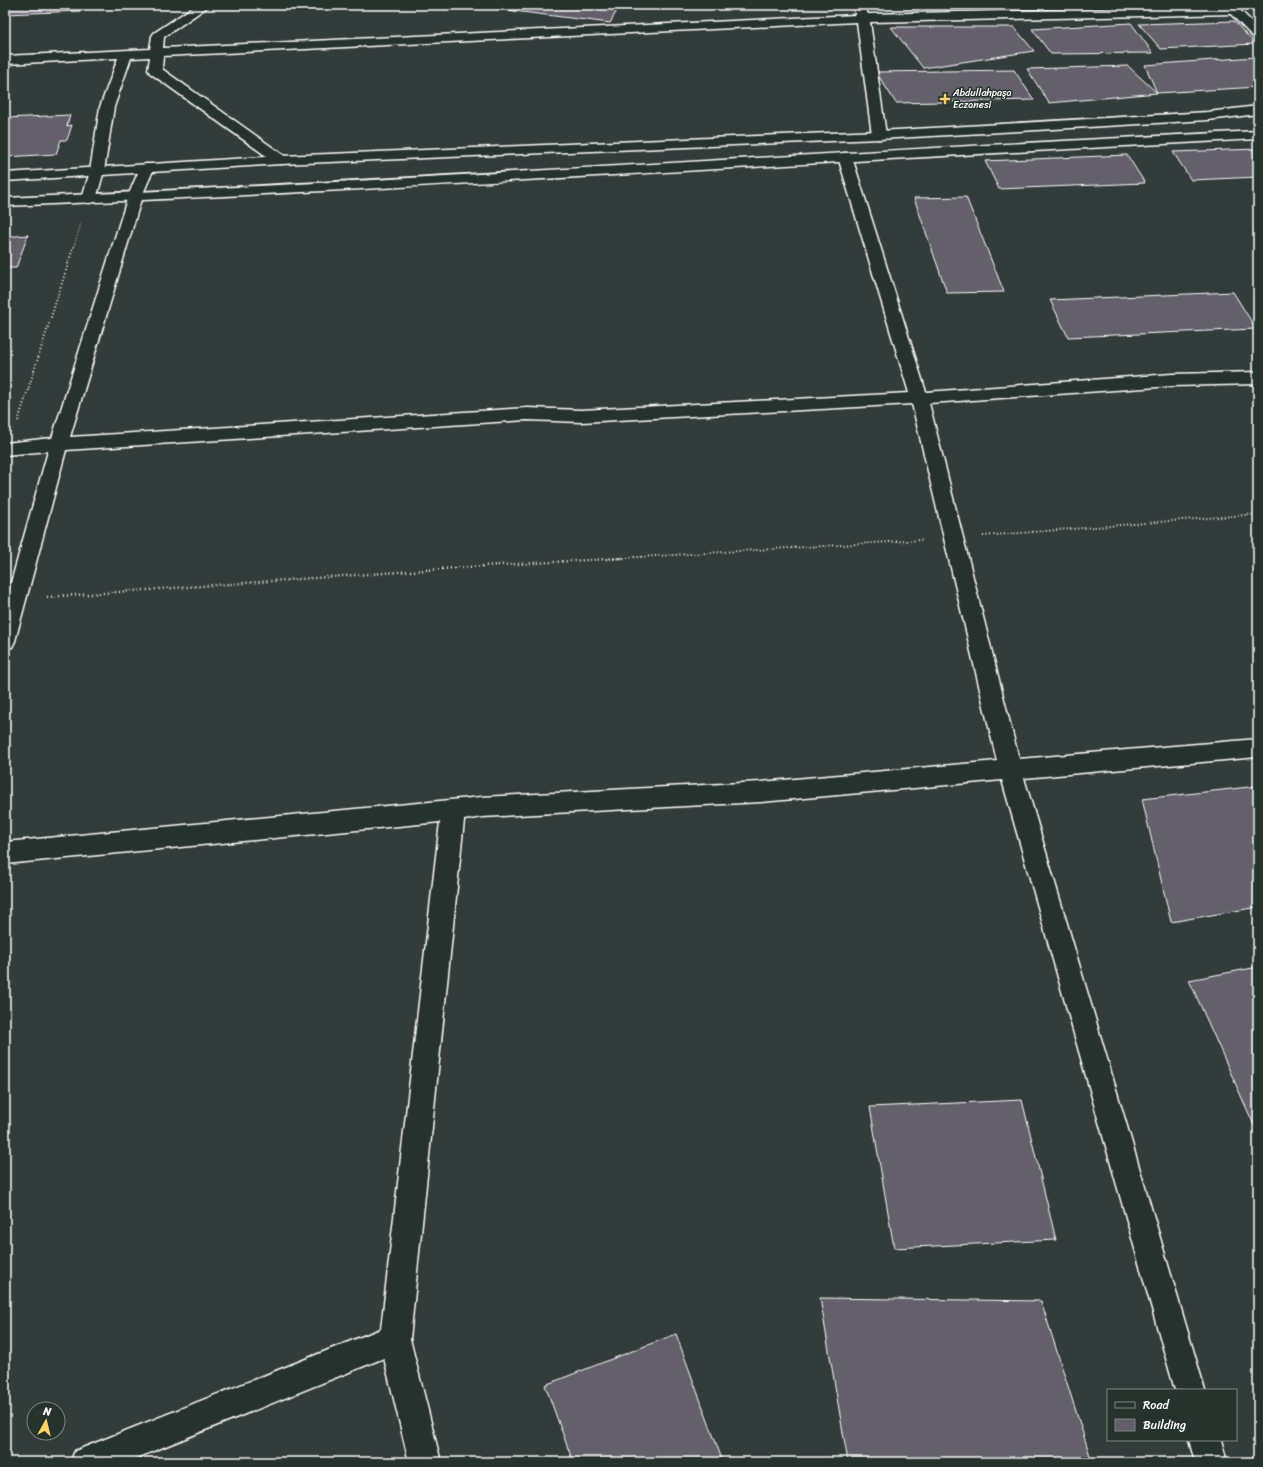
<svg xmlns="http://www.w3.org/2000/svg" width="1263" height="1467" viewBox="0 0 1263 1467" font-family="Sriracha,sans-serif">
<rect width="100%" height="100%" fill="#323c3a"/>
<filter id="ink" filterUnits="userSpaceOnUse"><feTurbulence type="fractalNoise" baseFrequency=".025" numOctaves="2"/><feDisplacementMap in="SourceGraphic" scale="8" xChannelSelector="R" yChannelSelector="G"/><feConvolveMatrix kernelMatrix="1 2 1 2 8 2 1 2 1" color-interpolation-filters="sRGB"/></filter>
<g filter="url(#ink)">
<g fill="#63606c" stroke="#fff">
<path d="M6 5H84L82 11 5 14Z"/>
<path d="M509 5H620L610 23 506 10Z"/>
<path d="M751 5H840L841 7H753Z"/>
<path d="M907 5H957L958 6 911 9Z"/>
<path d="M1234 21 1255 44 1161 49 1139 24Z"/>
<path d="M1131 23 1153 53 1051 54 1032 29Z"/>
<path d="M891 27H1014L1034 51 923 68Z"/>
<path d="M1255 57 1258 60V87L1157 93 1145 65Z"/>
<path d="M1128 66 1157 93 1049 103 1027 69Z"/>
<path d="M1014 70 1034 100 896 103 876 72Z"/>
<path d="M70 115 67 126 72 125 67 140H61L56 154 5 157V118Z"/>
<path d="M1258 149V177L1191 180 1173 152Z"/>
<path d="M1127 155 1145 183 999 189 985 161Z"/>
<path d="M966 197 1004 292 947 293 914 198Z"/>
<path d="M28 235 16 268H5V237Z"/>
<path d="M1233 292 1256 329 1068 337 1050 300Z"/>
<path d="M1258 786V907L1171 922 1142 799Z"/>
<path d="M1258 967V1124L1254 1125 1189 980Z"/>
<path d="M1022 1100 1056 1240 894 1248 870 1107Z"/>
<path d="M820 1298 1041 1301 1092 1462H848Z"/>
<path d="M676 1334 723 1462H573L545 1385Z"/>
</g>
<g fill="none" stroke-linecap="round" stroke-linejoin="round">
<defs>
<g id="street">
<path d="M196 5H210L164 37 163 48 856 15 852 5H864L868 14 1233 6 1237 7 1239 10 1237 13 1233 14 870 22 886 135 884 138 879 139 874 138 872 135 857 22 163 56 162 69 286 157 288 160 286 163 281 164 276 163 150 73 148 70 150 57 131 58 114 107 104 171 96 199 94 202 89 203 84 202 82 199 90 171 100 107 118 58 5 64V56L150 49 152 36 154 33Z"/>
<path d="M845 153 850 154 852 157 926 392 1172 374 1258 372V384L1172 386 929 403 1019 759 1258 739V757L1024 778 1205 1390H1175L1002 780 761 802 482 817 464 820 410 1339 441 1462H409L384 1358 126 1462H70L75 1451 381 1329 440 822 5 864V842L482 797 761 782 997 761 912 404 581 422 527 420 66 450 15 641 12 647 5 649V604L48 451 5 455V443L52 438 128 196 140 168 142 165 147 164 152 165 154 168 142 196 70 437 527 408 581 410 909 393 838 157 840 154Z"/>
<path d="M1189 1440H1221L1227 1462H1195Z"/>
</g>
<g id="secondary">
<path d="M1222 5H1235L1258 28V39L1254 38Z"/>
<path d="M1258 106V114L1208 120 879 139 281 164 5 181V173L281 156 879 131 1208 112Z"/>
<path d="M1258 131V139C840 160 423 189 5 206V198C423 180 840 151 1258 131Z"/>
</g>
</defs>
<use href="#street" stroke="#fff" stroke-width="3"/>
<use href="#secondary" stroke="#fff" stroke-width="3"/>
<path stroke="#fff" stroke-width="1.5" stroke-dasharray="0.5 2" stroke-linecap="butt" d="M74 246 81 224"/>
<g stroke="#fff" stroke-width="2" stroke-dasharray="1 2.5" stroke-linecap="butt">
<path d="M18 421 74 245"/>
<path d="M983 536 1258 514"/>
<path d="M606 559 923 540"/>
</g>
<path stroke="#fff" stroke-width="2.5" stroke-dasharray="1 3" stroke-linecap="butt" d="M47 597 483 566 623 558"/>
<use href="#street" fill="#26332d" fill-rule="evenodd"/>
<use href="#secondary" fill="#26332d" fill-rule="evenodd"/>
</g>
</g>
<path fill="#ffd166" stroke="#26332d" stroke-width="1.5" d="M943 93h4v4h4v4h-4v4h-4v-4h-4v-4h4z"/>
<g text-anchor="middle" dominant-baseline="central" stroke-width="3" stroke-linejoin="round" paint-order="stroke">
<g font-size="10" fill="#fff" stroke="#26332d" text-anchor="start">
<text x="953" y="93">Abdullahpaşa<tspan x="953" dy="12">Eczanesi</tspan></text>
</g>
</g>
<rect width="1263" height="1467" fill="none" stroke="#26332d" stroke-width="20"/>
<rect x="10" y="10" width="1243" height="1447" fill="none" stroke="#fff" stroke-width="1.5" filter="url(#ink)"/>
<rect x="1107" y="1389" width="130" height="52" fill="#26332d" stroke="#7d8581"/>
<rect x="1115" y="1402" width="20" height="6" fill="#26332d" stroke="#7d8581"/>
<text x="1143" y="1409" font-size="12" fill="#ffffff">Road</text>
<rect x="1115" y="1419" width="20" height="12" fill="#63606c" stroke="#7d8581"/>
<text x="1143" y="1429" font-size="12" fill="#ffffff">Building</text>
<g transform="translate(46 1421) rotate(8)"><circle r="19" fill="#26332d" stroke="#7d8581"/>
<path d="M0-3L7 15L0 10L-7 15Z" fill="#ffd166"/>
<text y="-6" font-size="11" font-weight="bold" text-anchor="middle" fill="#ffffff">N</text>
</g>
</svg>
